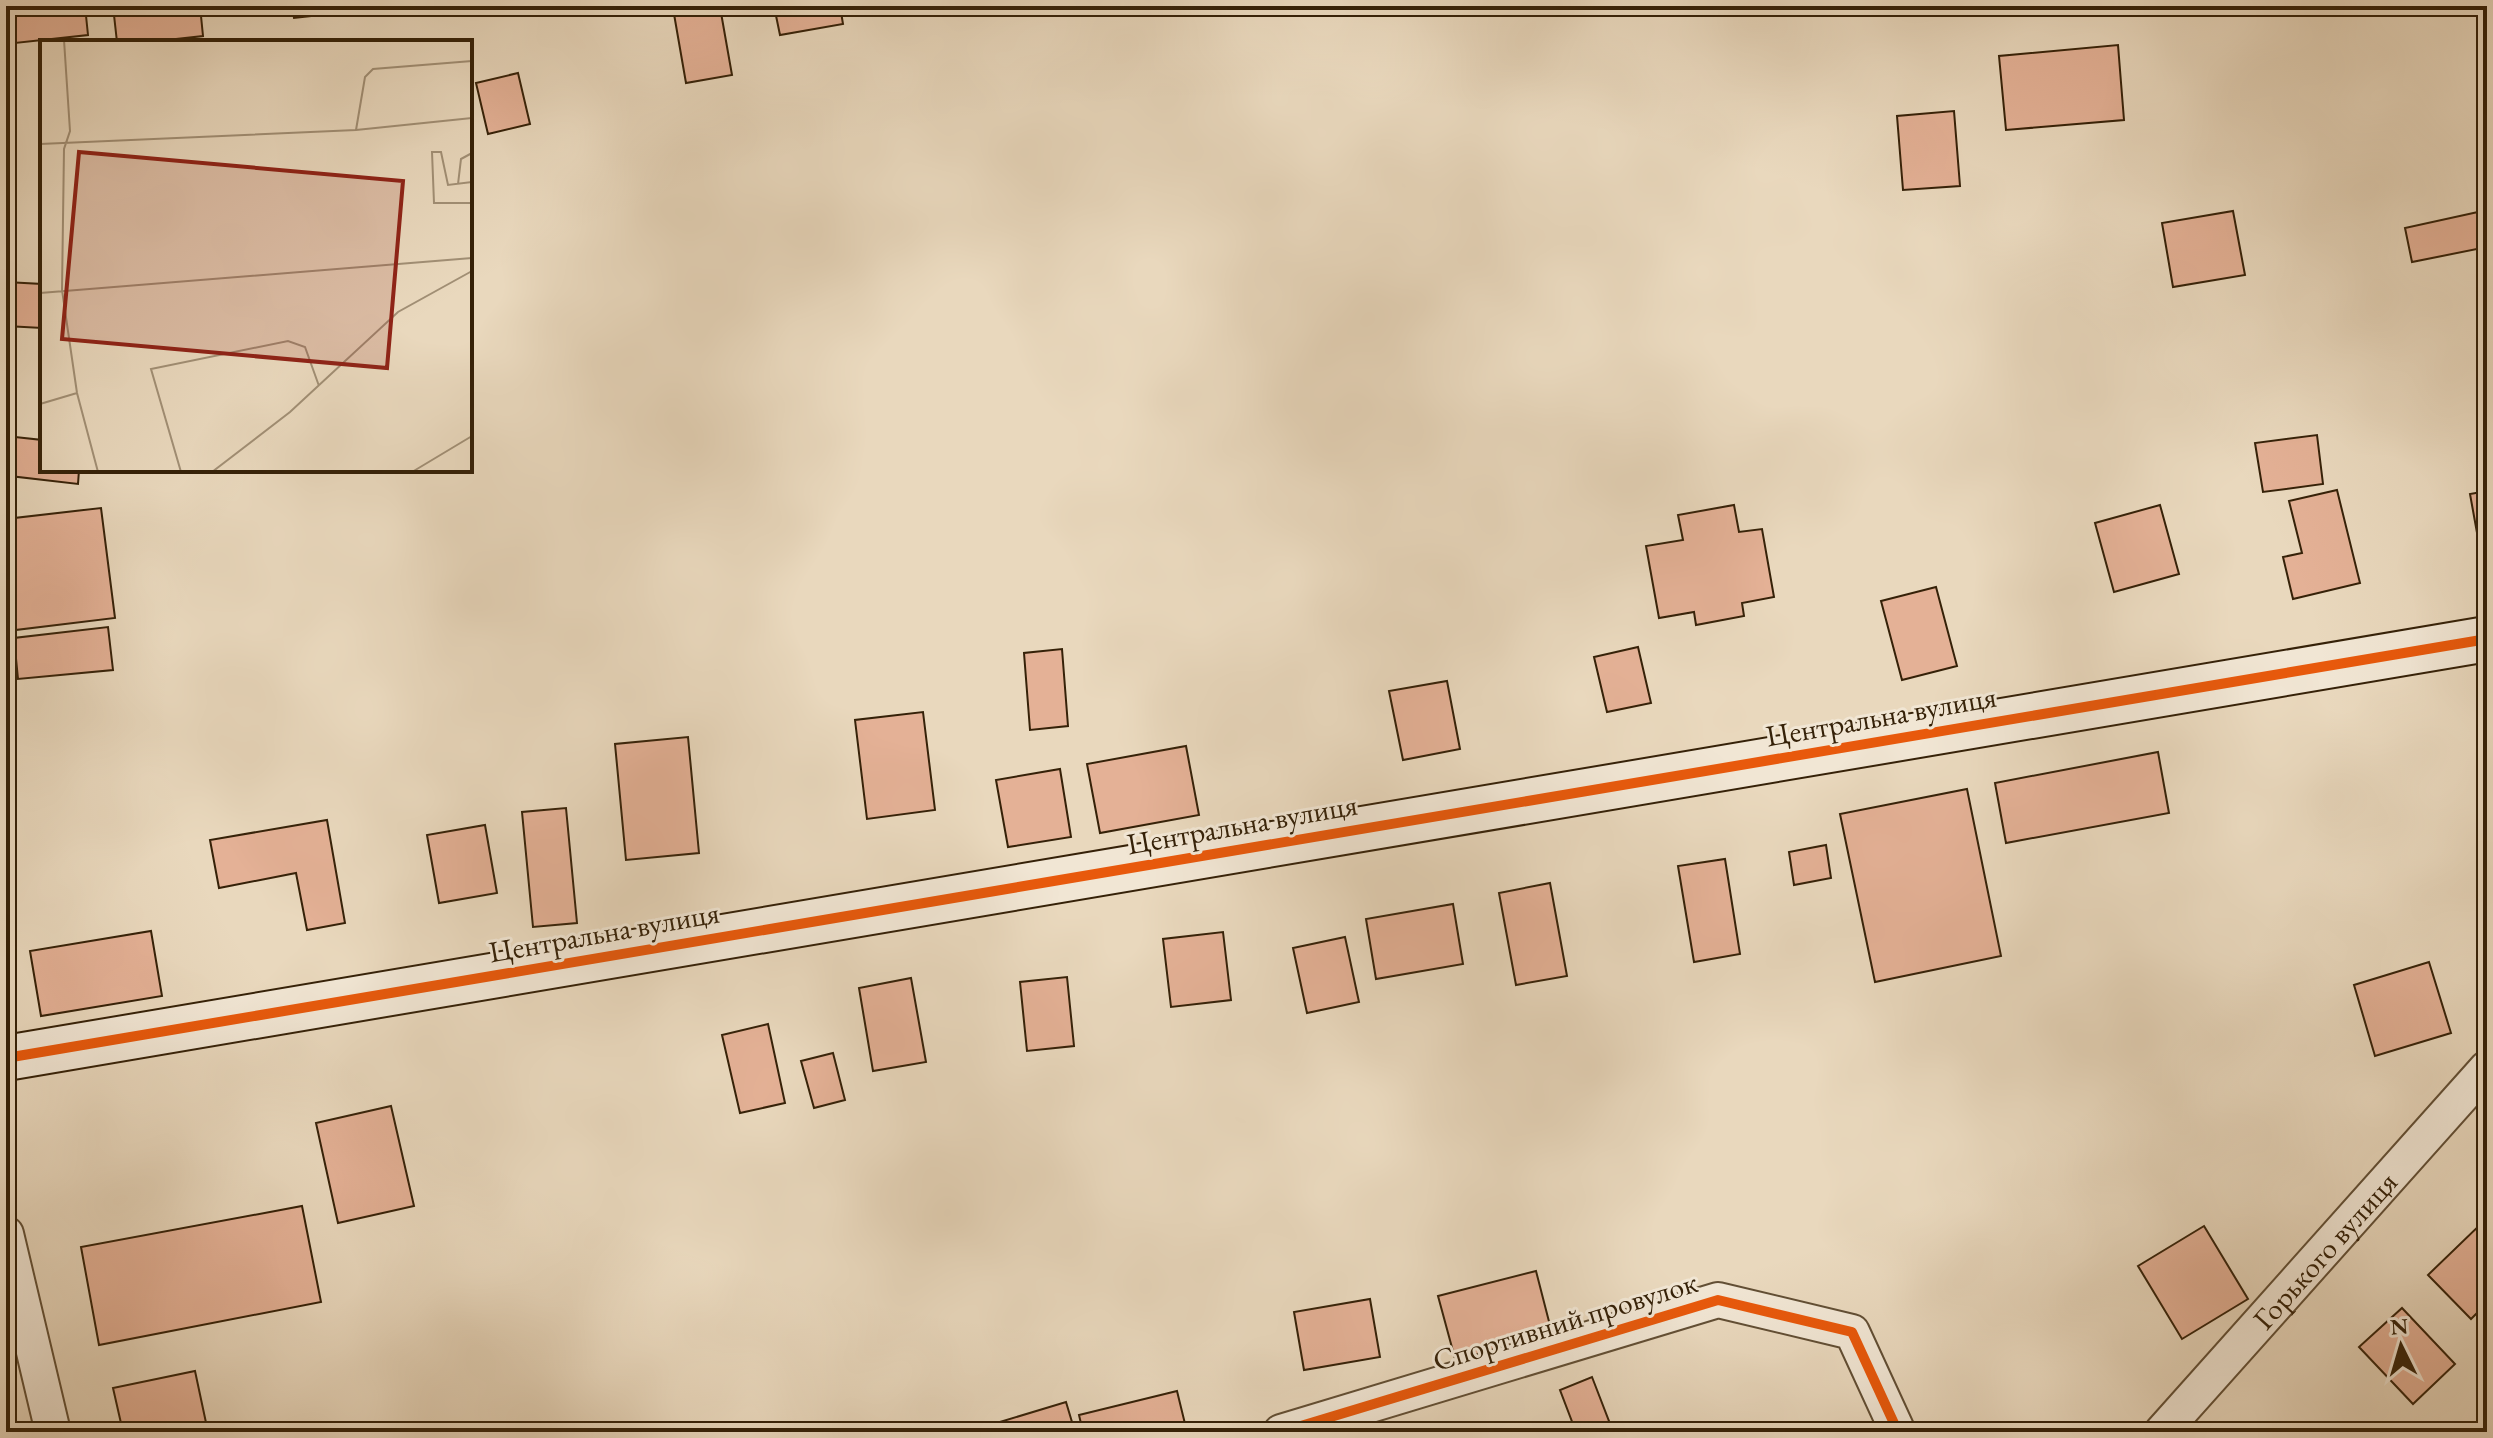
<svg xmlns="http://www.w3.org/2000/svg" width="2493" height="1438" viewBox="0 0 2493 1438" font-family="'EB Garamond',serif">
<rect width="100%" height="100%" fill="#e9d8bd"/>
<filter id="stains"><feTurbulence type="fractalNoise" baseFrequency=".0025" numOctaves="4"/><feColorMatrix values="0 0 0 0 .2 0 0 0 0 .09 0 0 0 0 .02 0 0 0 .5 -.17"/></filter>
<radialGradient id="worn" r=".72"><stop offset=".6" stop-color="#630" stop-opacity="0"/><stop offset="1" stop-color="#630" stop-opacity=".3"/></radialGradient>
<g fill="#e4b196" stroke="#352108" stroke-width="2">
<path d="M6 6H85L88 35 6 44Z"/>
<path d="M113 6H200L203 36 149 42H117Z"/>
<path d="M292 6H346L347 12 294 18Z"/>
<path d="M774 6H840L843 24 780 35Z"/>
<path d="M720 7 732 75 686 83 674 14Z"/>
<path d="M2118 45 2124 120 2006 130 1999 56Z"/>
<path d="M518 73 530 124 488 134 476 83Z"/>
<path d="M1954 111 1960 186 1903 190 1897 116Z"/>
<path d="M2487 210V247L2412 262 2405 228Z"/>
<path d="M2233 211 2245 275 2173 287 2162 223Z"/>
<path d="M6 282 42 284V328L6 326Z"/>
<path d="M2317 435 2323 484 2263 492 2255 443Z"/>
<path d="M15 437 42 440V470H79L78 484 10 476Z"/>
<path d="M2337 490 2360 583 2293 599 2283 557 2302 553 2289 501Z"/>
<path d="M2487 491V565L2483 566 2470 494Z"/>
<path d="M1734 505 1739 532 1762 529 1774 597 1742 603 1744 616 1696 625 1694 612 1659 618 1646 546 1683 540 1678 515Z"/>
<path d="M2160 505 2179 574 2114 592 2095 523Z"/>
<path d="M101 508 115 618 7 631 6 519Z"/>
<path d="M1936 587 1957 666 1902 680 1881 601Z"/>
<path d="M108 627 113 670 18 679 14 638Z"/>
<path d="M1638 647 1651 703 1607 712 1594 657Z"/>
<path d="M1062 649 1068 726 1030 730 1024 653Z"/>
<path d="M1447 681 1460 749 1403 760 1389 691Z"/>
<path d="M923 712 935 810 867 819 855 720Z"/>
<path d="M688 737 699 853 626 860 615 744Z"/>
<path d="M1186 746 1199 815 1100 833 1087 764Z"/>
<path d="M2158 752 2169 813 2006 843 1995 783Z"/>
<path d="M1060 769 1071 837 1008 847 996 780Z"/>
<path d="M1967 789 2001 956 1875 982 1840 814Z"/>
<path d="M566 808 577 923 533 927 522 812Z"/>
<path d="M327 820 345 923 307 930 296 873 219 888 210 840Z"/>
<path d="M485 825 497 893 439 903 427 835Z"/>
<path d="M1826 845 1831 878 1794 885 1789 852Z"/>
<path d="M1725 859 1740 954 1694 962 1678 866Z"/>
<path d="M1550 883 1567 976 1516 985 1499 893Z"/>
<path d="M1453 904 1463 964 1376 979 1366 919Z"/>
<path d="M151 931 162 996 41 1016 30 951Z"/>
<path d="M1223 932 1231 1000 1171 1007 1163 939Z"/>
<path d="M1345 937 1359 1002 1307 1013 1293 948Z"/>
<path d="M2429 962 2451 1033 2375 1056 2354 985Z"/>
<path d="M1067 977 1074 1046 1027 1051 1020 982Z"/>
<path d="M911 978 926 1062 873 1071 859 988Z"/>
<path d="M768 1024 785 1103 740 1113 722 1035Z"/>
<path d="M833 1053 845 1100 814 1108 801 1061Z"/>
<path d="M391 1106 414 1206 338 1223 316 1123Z"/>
<path d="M302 1206 321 1302 99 1345 81 1247Z"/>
<path d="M2487 1218V1303L2471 1319 2428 1275Z"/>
<path d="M2204 1226 2248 1299 2182 1339 2138 1266Z"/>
<path d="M1536 1271 1554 1341 1457 1366 1438 1296Z"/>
<path d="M1370 1299 1380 1357 1304 1370 1294 1312Z"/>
<path d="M2402 1308 2455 1364 2413 1404 2359 1347Z"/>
<path d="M195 1371 208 1432H123L113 1388Z"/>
<path d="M1592 1377 1612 1429 1603 1432H1576L1560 1390Z"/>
<path d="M1177 1391 1187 1432H1083L1079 1415Z"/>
<path d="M1066 1402 1075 1432H992L990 1425Z"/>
</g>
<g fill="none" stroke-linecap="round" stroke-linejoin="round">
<defs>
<g id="street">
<path d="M6 1234 53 1432"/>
<path d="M1281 1432 1718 1300 1852 1332 1898 1432"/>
<path id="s1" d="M2162 1432 2487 1068"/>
</g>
<path id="secondary" d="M6 1058 2487 639"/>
</defs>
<use href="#street" stroke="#624f35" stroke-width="38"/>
<use href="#secondary" stroke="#352108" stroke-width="48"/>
<use href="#street" stroke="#f1e6d4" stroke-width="34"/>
<use href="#secondary" stroke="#f1e6d4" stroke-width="44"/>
<defs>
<g id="cycleway">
<path d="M6 1058 2487 639"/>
<path d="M1281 1432 1718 1300 1852 1332 1898 1432"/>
</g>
</defs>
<use href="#cycleway" stroke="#f1e6d4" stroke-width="15"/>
<use href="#cycleway" stroke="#e8590c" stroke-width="10"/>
</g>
<g text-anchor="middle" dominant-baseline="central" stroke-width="6" stroke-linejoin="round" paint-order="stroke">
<g font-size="30" fill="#352108" stroke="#f1e6d4">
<text transform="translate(1881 716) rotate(-10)">Центральна вулиця</text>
<text transform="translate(1242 824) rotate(-10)">Центральна вулиця</text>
<text transform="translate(604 932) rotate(-10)">Центральна вулиця</text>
<text stroke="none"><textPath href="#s1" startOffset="244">Горького вулиця</textPath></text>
<text transform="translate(1565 1321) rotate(-17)">Спортивний провулок</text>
</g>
</g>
<g transform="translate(40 40)">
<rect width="432" height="432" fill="#e9d8bd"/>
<path fill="none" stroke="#a18f75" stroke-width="2" d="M24 0 30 91 24 109 22 250 37 353 58 432M316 90 325 37 333 29 432 21M0 104 316 90 432 78M432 142 408 145 401 112H392L394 163H432M418 144 421 119 432 113M0 253 432 218M0 364 37 353M141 432 111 329 248 301 265 307 279 346M172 432 250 372 358 272 432 231M372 432 432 396"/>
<path fill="#8f2418" fill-opacity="0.15" stroke="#8f2418" stroke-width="4" d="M39 112 363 141 347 328 22 299Z"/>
<rect width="432" height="432" fill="none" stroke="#352108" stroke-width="4"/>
</g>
<rect width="2493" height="1438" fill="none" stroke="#e9d8bd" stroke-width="32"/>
<rect x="8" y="8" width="2477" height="1422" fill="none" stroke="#352108" stroke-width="4"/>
<rect x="16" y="16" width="2461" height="1406" fill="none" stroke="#352108" stroke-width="2"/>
<g transform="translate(2401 1346) rotate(355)" stroke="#f1e6d4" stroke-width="6" paint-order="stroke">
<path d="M0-6L14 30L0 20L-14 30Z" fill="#352108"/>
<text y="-12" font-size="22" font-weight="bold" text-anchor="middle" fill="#352108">N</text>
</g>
<rect width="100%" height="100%" filter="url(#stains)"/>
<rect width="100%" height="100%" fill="url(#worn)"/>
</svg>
